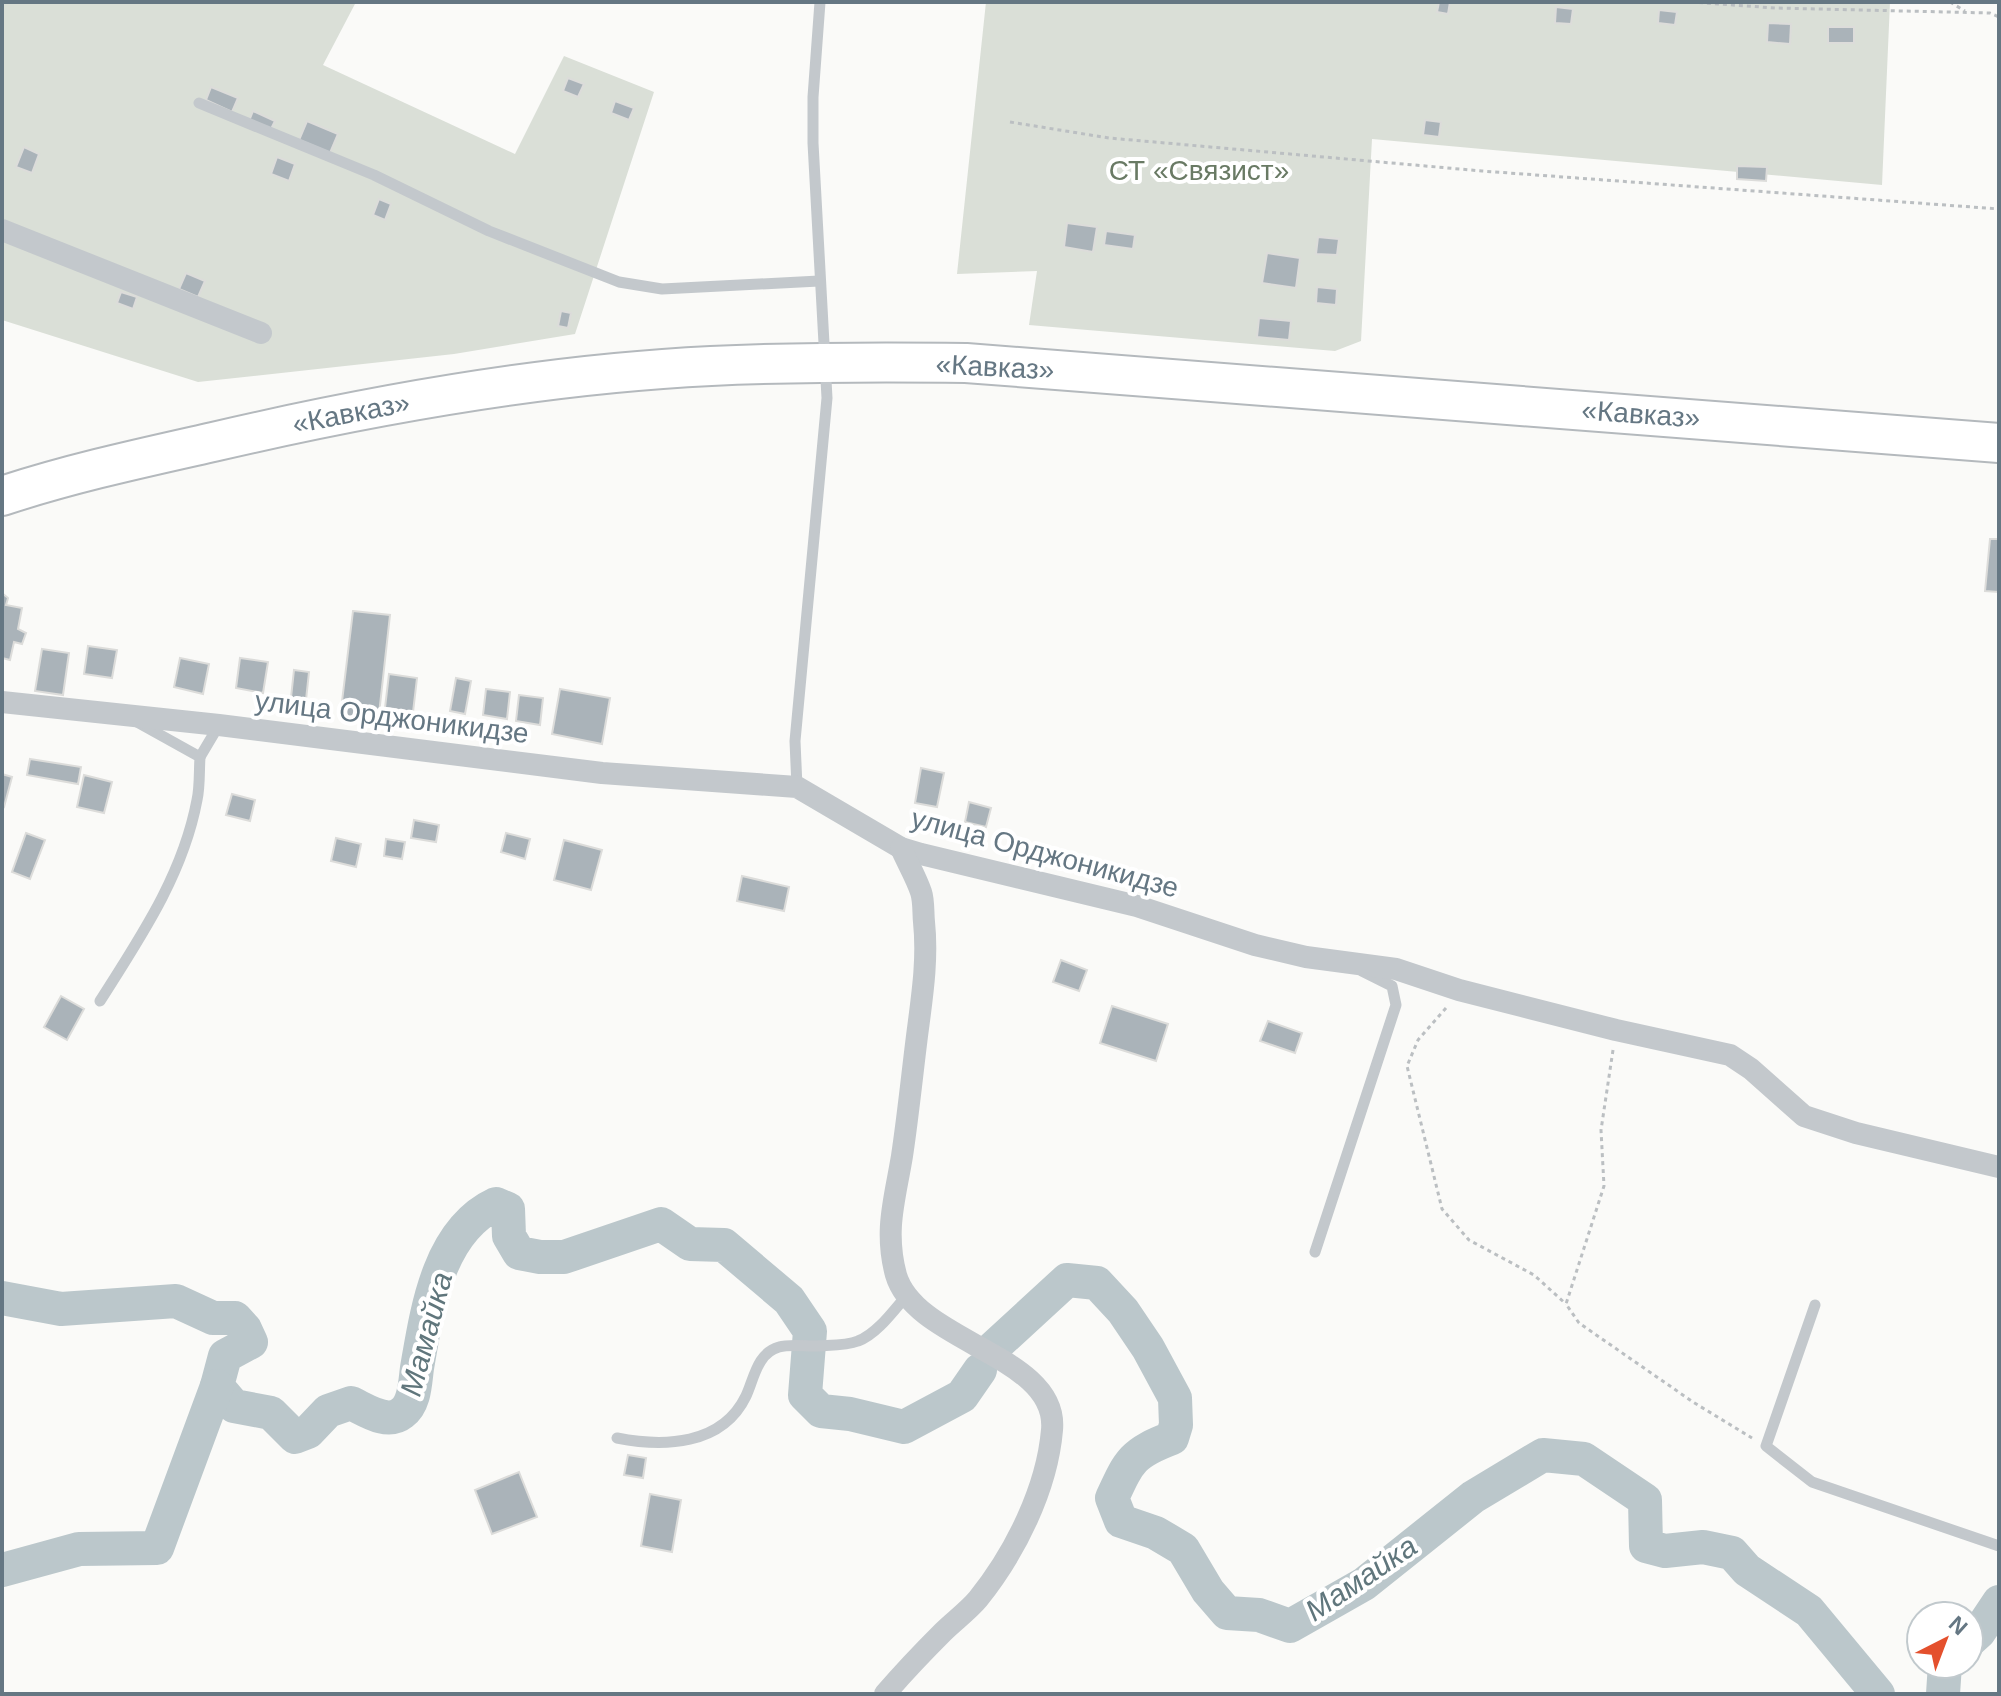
<svg xmlns="http://www.w3.org/2000/svg" width="2001" height="1696" viewBox="0 0 2001 1696" font-family="Arial,sans-serif">
<rect width="100%" height="100%" fill="#fafaf8"/>
<g fill="#dadfd7">
<path d="M2 2H356L323 65 515 154 564 56 654 92 575 334 454 354 198 382 2 320Z"/>
<path d="M986 2H1890L1882 185 1372 139 1361 341 1335 351 1029 325 1037 271 957 274Z"/>
</g>
<g fill="none" stroke-linecap="round" stroke-linejoin="round">
<g stroke="#bbc7cb" stroke-width="34">
<path d="M2 1298 61 1309 176 1301 213 1318H235L245 1329 251 1342 225 1356 217 1386 234 1406 271 1413 295 1437 308 1432 328 1411 351 1403C366 1410 387 1425 402 1413 415 1404 415 1382 417 1368 427 1310 438 1231 496 1204L508 1209 509 1236 519 1253 540 1257H564L661 1224 690 1244 724 1245 789 1300 810 1331 805 1395 821 1411 850 1414 904 1427 962 1396 980 1370"/>
<path d="M993 1348 1067 1280 1097 1283 1123 1311 1148 1348 1175 1398 1176 1425 1172 1438C1132 1453 1129 1461 1112 1498L1121 1521 1156 1533 1183 1549 1208 1591 1227 1613 1259 1615 1290 1626 1364 1584 1473 1497 1543 1455 1584 1459 1645 1500 1646 1546 1665 1551 1703 1547 1732 1553 1747 1570 1809 1611 1878 1694"/>
<path d="M2 1570 79 1549 157 1548 217 1386"/>
<path d="M1969 1641 1979 1632 1999 1602"/>
<path d="M1943 1694 1945 1664"/>
</g>
</g>
<g fill="#aab3b9" stroke="#dcdcda" stroke-width="2">
<path d="M1439 2H1450L1448 14 1437 12Z"/>
<path d="M1556 7 1573 9 1571 24 1555 23Z"/>
<path d="M1659 10 1677 12 1675 25 1658 23Z"/>
<path d="M1768 23 1791 24 1790 44 1767 42Z"/>
<rect x="1828" y="27" width="26" height="16"/>
<path d="M568 78 584 84 578 97 563 91Z"/>
<path d="M211 87 238 98 232 112 206 100Z"/>
<path d="M615 101 634 108 629 120 611 113Z"/>
<path d="M253 111 275 121 270 131 249 121Z"/>
<path d="M1425 120 1441 122 1439 137 1423 135Z"/>
<path d="M307 121 338 134 330 153 299 140Z"/>
<path d="M24 147 39 154 32 173 16 167Z"/>
<path d="M277 157 295 164 289 181 271 174Z"/>
<path d="M1189 163H1203L1202 176 1189 175Z"/>
<path d="M1737 166 1767 167 1766 181 1737 179Z"/>
<path d="M379 199 391 204 385 220 373 215Z"/>
<path d="M1067 223 1097 227 1093 252 1064 247Z"/>
<path d="M1106 231 1135 235 1133 249 1104 245Z"/>
<path d="M1318 237 1339 239 1337 255 1316 254Z"/>
<path d="M1267 253 1300 258 1296 288 1262 283Z"/>
<path d="M186 273 205 281 198 297 179 289Z"/>
<path d="M1317 287 1337 289 1336 305 1316 303Z"/>
<path d="M121 292 137 297 133 309 117 303Z"/>
<path d="M561 311 571 313 568 328 558 326Z"/>
<path d="M1259 318 1291 321 1289 340 1257 337Z"/>
<path d="M1990 539H1999V592L1985 591Z"/>
<path d="M2 593 8 598 6 605 22 608 18 629 26 633 22 644 14 642 10 660 2 658Z"/>
<path d="M353 611 390 615 378 723 340 718Z"/>
<path d="M88 646 117 650 112 678 84 674Z"/>
<path d="M42 649 69 653 63 695 35 691Z"/>
<path d="M180 658 209 664 203 694 174 687Z"/>
<path d="M240 658 268 662 263 693 236 688Z"/>
<path d="M294 670 309 672 305 709 290 707Z"/>
<path d="M389 674 417 678 413 712 385 708Z"/>
<path d="M456 678 471 681 465 714 450 711Z"/>
<path d="M486 689 510 692 507 719 483 715Z"/>
<path d="M560 689 610 698 602 744 552 734Z"/>
<path d="M519 695 543 698 540 725 516 721Z"/>
<path d="M30 759 81 767 78 784 27 775Z"/>
<path d="M921 768 944 773 937 807 915 803Z"/>
<path d="M2 774 12 777 4 807 2 806Z"/>
<path d="M84 775 112 782 104 813 77 807Z"/>
<path d="M232 794 255 800 250 821 226 815Z"/>
<path d="M969 802 991 808 986 827 965 822Z"/>
<path d="M414 820 439 825 436 842 411 838Z"/>
<path d="M26 833 45 840 30 879 12 872Z"/>
<path d="M506 833 530 839 525 859 501 852Z"/>
<path d="M336 838 361 844 356 867 331 861Z"/>
<path d="M386 839 405 842 402 859 384 856Z"/>
<path d="M564 840 602 850 591 890 554 880Z"/>
<path d="M742 876 789 887 784 911 737 901Z"/>
<path d="M1061 960 1087 970 1079 991 1053 982Z"/>
<path d="M61 996 84 1009 67 1040 44 1027Z"/>
<path d="M1112 1006 1168 1024 1156 1061 1100 1043Z"/>
<path d="M1268 1021 1302 1033 1295 1053 1260 1041Z"/>
<path d="M628 1455 646 1458 643 1478 624 1475Z"/>
<path d="M519 1472 537 1517 492 1534 475 1490Z"/>
<path d="M650 1494 681 1500 672 1552 641 1546Z"/>
</g>
<g fill="none" stroke-linecap="round" stroke-linejoin="round">
<defs>
<path id="highway" d="M2 496C72 473 142 458 213 442 376 404 544 374 711 366 796 362 881 362 966 363L1999 443"/>
</defs>
<use href="#highway" stroke="#b4b9bd" stroke-width="42"/>
<g stroke="#bbbfc2" stroke-width="3" stroke-dasharray="4 4" stroke-linecap="butt">
<path d="M1691 2 1775 8 1990 13 1999 17"/>
<path d="M1950 2 1965 11"/>
<path d="M1010 122 1109 138 1482 171 1999 209"/>
<path d="M1446 1008 1418 1040 1407 1066 1442 1209 1469 1240 1534 1275 1566 1304"/>
<path d="M1613 1050 1601 1130 1604 1186 1566 1304 1579 1323 1693 1402 1752 1438"/>
</g>
<g stroke="#c3c8cc" stroke-width="11">
<path d="M199 103 374 175 489 231 619 282 662 289 819 281"/>
<path d="M200 757 219 725"/>
<path d="M797 787 795 741 827 398 813 143V97L820 2"/>
<path d="M100 1001C140 938 183 875 197 800 200 787 199 771 200 757L137 722"/>
<path d="M1315 1252 1396 1005 1392 986 1362 971"/>
<path d="M1815 1305 1766 1446 1812 1482 1999 1546"/>
<path d="M617 1438C663 1447 722 1446 746 1396 754 1379 757 1353 779 1347 789 1344 804 1346 816 1346 828 1345 846 1346 858 1341 877 1334 894 1310 907 1295"/>
</g>
<g stroke="#c3c8cc" stroke-width="22">
<path d="M2 230 261 333"/>
<path d="M2 702 219 725 602 773 797 787 901 848 921 854 1137 906 1255 945 1306 957 1396 969 1459 990 1616 1030 1730 1055 1751 1069 1804 1116 1856 1133 1999 1167"/>
<path d="M885 1694C903 1673 923 1652 943 1632 954 1621 968 1611 978 1599 1015 1553 1047 1489 1052 1430 1059 1355 916 1343 896 1275 884 1230 895 1199 902 1156 908 1116 912 1076 917 1036 922 997 928 960 924 922 923 912 924 901 921 892 916 877 907 862 901 848"/>
</g>
<use href="#highway" stroke="#fff" stroke-width="38"/>
</g>
<g text-anchor="middle" dominant-baseline="central" stroke-width="8" stroke-linejoin="round" paint-order="stroke">
<g font-size="28" fill="#697a64" stroke="#fff">
<text x="1199" y="170">СТ «Связист»</text>
</g>
<g font-size="28" fill="#657783" stroke="#fff">
<text transform="translate(995 367) rotate(3)">«Кавказ»</text>
<text transform="translate(351 413) rotate(-11)">«Кавказ»</text>
<text transform="translate(1641 414) rotate(4)">«Кавказ»</text>
<text transform="translate(392 717) rotate(7)">улица Орджоникидзе</text>
<text transform="translate(1045 853) rotate(15)">улица Орджоникидзе</text>
</g>
<g font-size="30" font-style="italic" fill="#60767c" stroke="#fff">
<text transform="translate(426 1334) rotate(-75)">Мамайка</text>
<text transform="translate(1361 1578) rotate(-34)">Мамайка</text>
</g>
</g>
<rect width="2001" height="1696" fill="none" stroke="#657783" stroke-width="8"/>
<g transform="translate(1945 1640) rotate(42)"><circle r="38" fill="#ffffff" stroke="#c1c9cd" stroke-width="2"/>
<path d="M0-6L14 30L0 20L-14 30Z" fill="#e4502d"/>
<text y="-12" font-size="22" font-weight="bold" text-anchor="middle" fill="#657783">N</text>
</g>
</svg>
